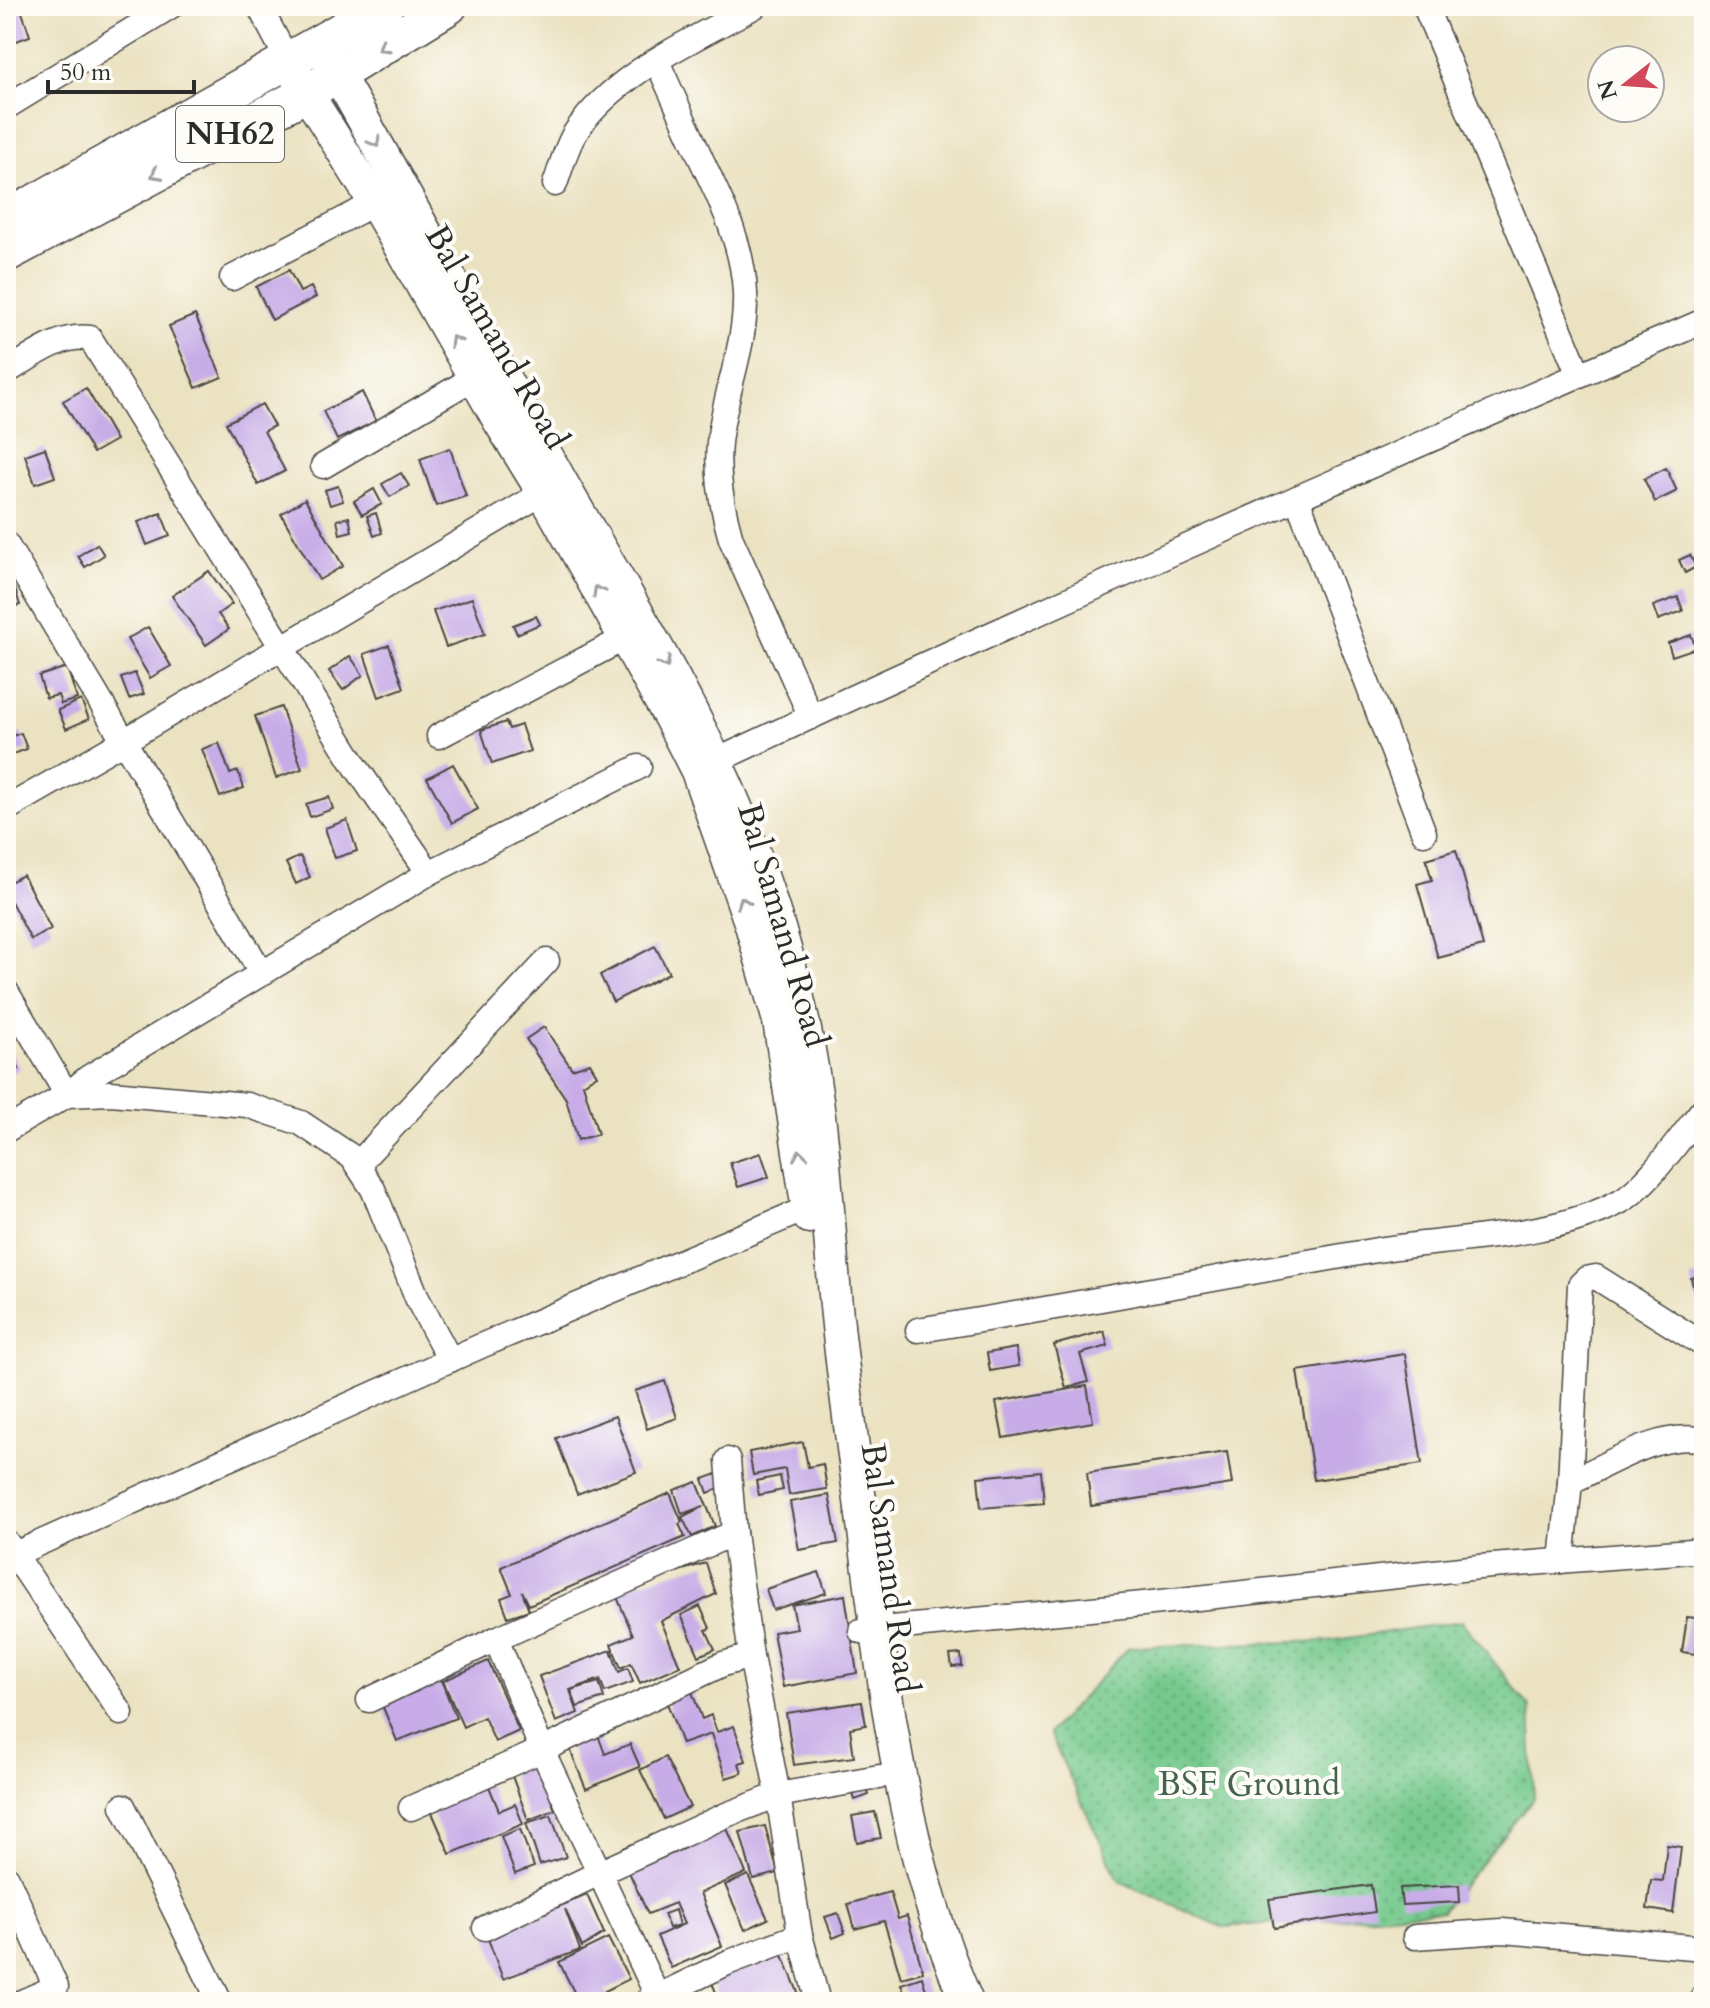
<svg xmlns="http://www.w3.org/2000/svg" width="1710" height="2008" viewBox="0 0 1710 2008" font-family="Cardo,serif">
<defs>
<pattern id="park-dots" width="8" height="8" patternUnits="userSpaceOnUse" patternTransform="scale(2)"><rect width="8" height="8" fill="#75c98c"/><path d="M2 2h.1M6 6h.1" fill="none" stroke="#60a373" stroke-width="1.8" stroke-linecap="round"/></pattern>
</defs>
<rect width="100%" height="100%" fill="#fdfcf7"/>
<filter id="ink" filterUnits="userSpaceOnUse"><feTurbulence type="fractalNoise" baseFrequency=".0125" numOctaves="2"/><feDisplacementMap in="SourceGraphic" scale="16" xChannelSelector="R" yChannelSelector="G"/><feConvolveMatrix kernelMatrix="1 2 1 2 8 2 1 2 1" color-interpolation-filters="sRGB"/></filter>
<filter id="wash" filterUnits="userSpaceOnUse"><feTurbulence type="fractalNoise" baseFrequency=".006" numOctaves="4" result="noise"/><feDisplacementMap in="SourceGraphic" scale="32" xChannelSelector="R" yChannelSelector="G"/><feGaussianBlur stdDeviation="1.8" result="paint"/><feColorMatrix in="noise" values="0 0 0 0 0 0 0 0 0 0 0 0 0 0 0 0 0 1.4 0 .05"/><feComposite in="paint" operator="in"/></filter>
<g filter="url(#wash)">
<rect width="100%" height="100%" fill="#ebe2c1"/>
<path fill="url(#park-dots)" stroke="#507a5c" stroke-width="2" d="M1461 1621 1530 1707 1534 1798 1442 1911 1222 1927 1119 1881 1049 1733 1129 1647 1328 1641Z"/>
<g id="blocks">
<g fill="#c7ace7">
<path d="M20 6 30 36 6 45V11Z"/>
<path d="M289 270 300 292 311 287 316 297 272 320 256 287Z"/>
<path d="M195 315 222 377 196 388 169 326Z"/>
<path d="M86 388 116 440 93 453 63 401Z"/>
<path d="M362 392 376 421 337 440 323 411Z"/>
<path d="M262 404 274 426 264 431 285 471 258 485 226 423Z"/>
<path d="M45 448 55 477 35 484 25 455Z"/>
<path d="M450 448 466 496 436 506 420 459Z"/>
<path d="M1666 468 1677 491 1655 502 1644 479Z"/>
<path d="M401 473 409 486 390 497 382 484Z"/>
<path d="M338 486 343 501 330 505 325 490Z"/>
<path d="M374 489 382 504 362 515 354 501Z"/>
<path d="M305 499 343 566 319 580 281 514Z"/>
<path d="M161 513 170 536 147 545 138 522Z"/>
<path d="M376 513 382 533 374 536 367 516Z"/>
<path d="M349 517 352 531 340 534 337 520Z"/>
<path d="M97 544 104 555 85 567 78 556Z"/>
<path d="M1690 555 1696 567 1685 573 1679 560Z"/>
<path d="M209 571 232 604 218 614 229 629 206 645 172 596Z"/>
<path d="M15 589 20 605 6 609V592Z"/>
<path d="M1678 597 1683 611 1658 620 1653 606Z"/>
<path d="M472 598 485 634 446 647 433 611Z"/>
<path d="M536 616 540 624 517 634 513 625Z"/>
<path d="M148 627 171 666 150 678 127 639Z"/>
<path d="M1691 635 1696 648 1672 656 1668 643Z"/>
<path d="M389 645 404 688 379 697 364 654Z"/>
<path d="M350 656 363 675 343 690 329 671Z"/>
<path d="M67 667 77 699 61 704 58 695 46 698 39 676Z"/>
<path d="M135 673 144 694 129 699 121 678Z"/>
<path d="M81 700 89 719 66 729 58 710Z"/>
<path d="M281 707 302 769 276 778 255 716Z"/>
<path d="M506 722 509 729 521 725 530 751 492 764 481 730Z"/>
<path d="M21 733 27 749 11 755 6 738Z"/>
<path d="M219 743 230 774 238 771 244 788 220 797 202 749Z"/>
<path d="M453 764 478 809 452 823 427 778Z"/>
<path d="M329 797 333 809 310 817 306 804Z"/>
<path d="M347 820 357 851 335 858 325 828Z"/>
<path d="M1456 850 1483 946 1438 958 1417 884 1432 880 1426 859Z"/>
<path d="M300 856 310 877 296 884 286 863Z"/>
<path d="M23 875 51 929 31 940 6 892V884Z"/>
<path d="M655 946 669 973 613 1002 600 975Z"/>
<path d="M544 1027 572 1069 590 1063 597 1075 583 1084 598 1134 578 1140 566 1099 526 1039Z"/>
<path d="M6 1040 19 1069 6 1075Z"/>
<path d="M761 1153 769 1177 738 1187 730 1163Z"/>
<path d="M1704 1275V1296L1696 1298 1691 1278Z"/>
<path d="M1104 1331 1108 1346 1080 1354 1088 1382 1066 1388 1054 1345Z"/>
<path d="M1016 1348 1019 1366 990 1371 987 1353Z"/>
<path d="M1405 1354 1422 1464 1314 1480 1297 1371Z"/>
<path d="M665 1381 677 1418 647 1429 635 1391Z"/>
<path d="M1087 1386 1093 1422 1003 1438 996 1402Z"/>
<path d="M615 1416 636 1472 577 1494 556 1438Z"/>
<path d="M803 1442 808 1467 823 1464 827 1489 789 1495 785 1469 753 1475 749 1452Z"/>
<path d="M1227 1452 1232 1484 1091 1506 1087 1473Z"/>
<path d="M1041 1471 1044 1503 981 1508 978 1477Z"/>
<path d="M720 1473 725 1487 708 1493 703 1479Z"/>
<path d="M780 1476 783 1490 759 1495 756 1481Z"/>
<path d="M697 1482 715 1526 692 1537 682 1517 704 1506 682 1514 674 1490Z"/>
<path d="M670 1493 682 1522 679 1524 685 1537 529 1605 522 1591 529 1610 508 1617 501 1598 512 1594 501 1567Z"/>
<path d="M829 1495 838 1543 799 1550 790 1502Z"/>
<path d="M706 1563 716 1594 661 1621 680 1666 640 1683 631 1663 621 1668 611 1644 633 1635 614 1590Z"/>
<path d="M819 1572 826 1593 773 1610 766 1589Z"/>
<path d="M845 1595 857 1673 783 1687 773 1632 797 1628 792 1605Z"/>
<path d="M700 1606 710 1628 706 1630 715 1649 699 1656 681 1615Z"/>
<path d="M1687 1617 1704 1619 1702 1636 1698 1635 1696 1654 1682 1652Z"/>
<path d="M611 1650 619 1672 628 1668 633 1682 605 1692 600 1679 570 1690 578 1713 556 1722 539 1676Z"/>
<path d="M961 1654 962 1666 952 1667 950 1655Z"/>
<path d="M488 1661 519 1731 495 1742 484 1717 463 1727 443 1681Z"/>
<path d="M440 1677 456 1718 397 1741 382 1705 418 1691 416 1686Z"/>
<path d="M599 1682 604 1698 577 1707 571 1690Z"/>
<path d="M692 1692 702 1719 711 1715 717 1732 734 1726 746 1761 739 1763 742 1773 726 1778 711 1734 682 1744 666 1700Z"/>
<path d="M862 1702 866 1725 850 1728 854 1757 794 1765 786 1713Z"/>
<path d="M595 1727 605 1754 630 1744 640 1767 586 1789 566 1739Z"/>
<path d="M665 1757 690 1807 664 1819 640 1770Z"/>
<path d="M538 1763 555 1810 528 1820 511 1773Z"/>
<path d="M488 1784 499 1811 515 1804 523 1824 450 1854 430 1808Z"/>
<path d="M866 1786 869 1795 855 1800 852 1790Z"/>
<path d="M875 1812 881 1838 857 1842 852 1816Z"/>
<path d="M551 1815 566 1857 540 1865 526 1823Z"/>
<path d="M726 1826 746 1873 700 1893 722 1946 671 1968 657 1936 684 1924 675 1903 648 1914 629 1872 685 1848 684 1845Z"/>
<path d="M765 1826 778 1873 753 1879 740 1832Z"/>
<path d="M520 1829 534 1867 515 1874 501 1836Z"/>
<path d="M1667 1845 1681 1847 1673 1913 1647 1909 1651 1880 1663 1881Z"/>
<path d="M748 1875 768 1919 745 1930 725 1885Z"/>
<path d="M1371 1885 1375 1912 1274 1928 1269 1899Z"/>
<path d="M1459 1885 1460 1902 1402 1905 1400 1888Z"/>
<path d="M890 1892 898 1919 907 1916 923 1972 901 1978 884 1921 855 1929 848 1904Z"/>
<path d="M587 1895 604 1933 582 1947 565 1909 580 1950 503 1979 487 1936Z"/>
<path d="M675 1910 679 1925 669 1928 664 1914Z"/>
<path d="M838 1913 845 1933 833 1938 825 1917Z"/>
<path d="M608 1938 629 1979 605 1991 608 1997 598 2002H579L559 1962Z"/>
<path d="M780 1948 802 2002H720L710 1978Z"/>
<path d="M922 1977 928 1997 938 1994 940 2002H898L907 1999 901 1984Z"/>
</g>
</g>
</g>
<g filter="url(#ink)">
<use href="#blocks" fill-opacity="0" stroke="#484642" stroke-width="2"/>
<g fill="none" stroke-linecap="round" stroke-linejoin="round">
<defs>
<g id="minor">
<path d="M259 6 288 61"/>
<path d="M1425 6 1579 375"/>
<path d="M657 61C672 94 687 127 702 161 722 203 743 245 745 293 747 344 724 393 719 443 716 477 722 508 731 539L811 717"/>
<path d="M6 107 171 6"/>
<path d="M555 184C561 168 566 147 575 133 616 72 692 41 755 6"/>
<path d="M232 278 375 203"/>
<path d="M6 372C32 357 59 334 90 338L356 767 429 873"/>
<path d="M323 466 475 377"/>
<path d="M1297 498 1424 833"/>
<path d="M6 544 124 741 6 809"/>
<path d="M439 736 625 638"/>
<path d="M716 761C1042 608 1373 464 1704 321"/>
<path d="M261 972 124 741 558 484"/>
<path d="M6 991 67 1095 89 1077 429 873 639 767"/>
<path d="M6 1130 67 1095 111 1093 247 1105 301 1123 352 1157 373 1189 418 1300 450 1360"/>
<path d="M357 1165 547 961"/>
<path d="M918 1330C1072 1306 1224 1276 1377 1250 1452 1238 1552 1238 1619 1202 1646 1188 1684 1133 1704 1108"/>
<path d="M728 1460 734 1533 751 1656 778 1795 800 1935 818 2002"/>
<path d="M1570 1482C1607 1465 1661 1430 1702 1440"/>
<path d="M7 1543 121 1713"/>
<path d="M6 1558 483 1345 808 1208"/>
<path d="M1562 1561 1570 1482 1580 1285 1586 1279 1596 1277 1704 1345"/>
<path d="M861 1631 1143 1604 1479 1567 1704 1550"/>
<path d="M496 1639 542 1750 660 2002"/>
<path d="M369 1700 496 1639 734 1533"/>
<path d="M123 1806 220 2002"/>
<path d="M411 1808 542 1750 723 1664 751 1656"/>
<path d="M7 1878 56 1987 22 2002"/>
<path d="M485 1928 599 1873 726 1815 778 1795 879 1777"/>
<path d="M1415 1937 1502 1931 1704 1948"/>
<path d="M646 2002 727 1963 800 1935"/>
<path d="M1703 2002 1704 1995"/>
</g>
<g id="major">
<path d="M325 53C408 194 482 341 562 483 614 574 670 663 714 758 752 837 786 939 804 1025 825 1121 827 1218 837 1316 845 1395 857 1475 867 1554 886 1704 906 1862 967 2002"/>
<path d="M293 71 375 203 501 424 544 494 671 720 697 771 751 925 779 1021 809 1217"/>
</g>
<g id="highway">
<path d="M6 219 385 6"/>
<path d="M6 254 305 94 449 6"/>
</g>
</defs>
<use href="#minor" stroke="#484642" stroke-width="27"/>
<use href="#major" stroke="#484642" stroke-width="35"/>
<use href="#highway" stroke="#484642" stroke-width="39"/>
<use href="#minor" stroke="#fff" stroke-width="24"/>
<use href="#major" stroke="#fff" stroke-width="32"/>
<use href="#highway" stroke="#fff" stroke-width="36"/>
</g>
<defs><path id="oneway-chevron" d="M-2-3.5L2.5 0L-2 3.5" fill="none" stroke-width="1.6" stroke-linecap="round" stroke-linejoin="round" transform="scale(2)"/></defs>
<g stroke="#a0a0a0">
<use href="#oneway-chevron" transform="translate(383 47) rotate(149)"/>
<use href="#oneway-chevron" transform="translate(375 142) rotate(61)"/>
<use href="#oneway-chevron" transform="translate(156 174) rotate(152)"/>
<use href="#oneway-chevron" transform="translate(455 341) rotate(-120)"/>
<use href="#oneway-chevron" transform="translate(598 591) rotate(-119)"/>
<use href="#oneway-chevron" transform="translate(665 663) rotate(61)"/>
<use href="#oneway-chevron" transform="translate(743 902) rotate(-110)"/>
<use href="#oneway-chevron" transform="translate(800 1155) rotate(-99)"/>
</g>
</g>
<g text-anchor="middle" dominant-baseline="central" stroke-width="8" stroke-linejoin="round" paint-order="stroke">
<rect fill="#fdfcf7" stroke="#6a6a68" stroke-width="2" x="176" y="106" width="108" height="56" rx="6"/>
<g font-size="32" font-weight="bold" fill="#2b2b2b">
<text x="230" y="134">NH62</text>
</g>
<g font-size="34" fill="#2b2b2b" stroke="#fdfcf7">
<text transform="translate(497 337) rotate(60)">Bal Samand Road</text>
<text transform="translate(783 925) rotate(74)">Bal Samand Road</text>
<text transform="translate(890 1568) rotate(82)">Bal Samand Road</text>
</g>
<g font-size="34" fill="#45624d" stroke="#fdfcf7">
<text x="1249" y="1784">BSF Ground</text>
</g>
</g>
<rect width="1710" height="2008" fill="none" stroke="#fdfcf7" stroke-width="32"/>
<g transform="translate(1626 84) rotate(253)"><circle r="38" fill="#fdfcf7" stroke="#a9a8a5" stroke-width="2"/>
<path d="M0-6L14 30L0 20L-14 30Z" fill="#d1495b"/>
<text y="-12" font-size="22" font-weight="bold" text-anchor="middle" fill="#2b2b2b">N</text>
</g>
<path d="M48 80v12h146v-12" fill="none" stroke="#2b2b2b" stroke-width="4"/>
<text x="60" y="80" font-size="24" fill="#2b2b2b" stroke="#fdfcf7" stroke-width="6" paint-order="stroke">50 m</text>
</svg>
